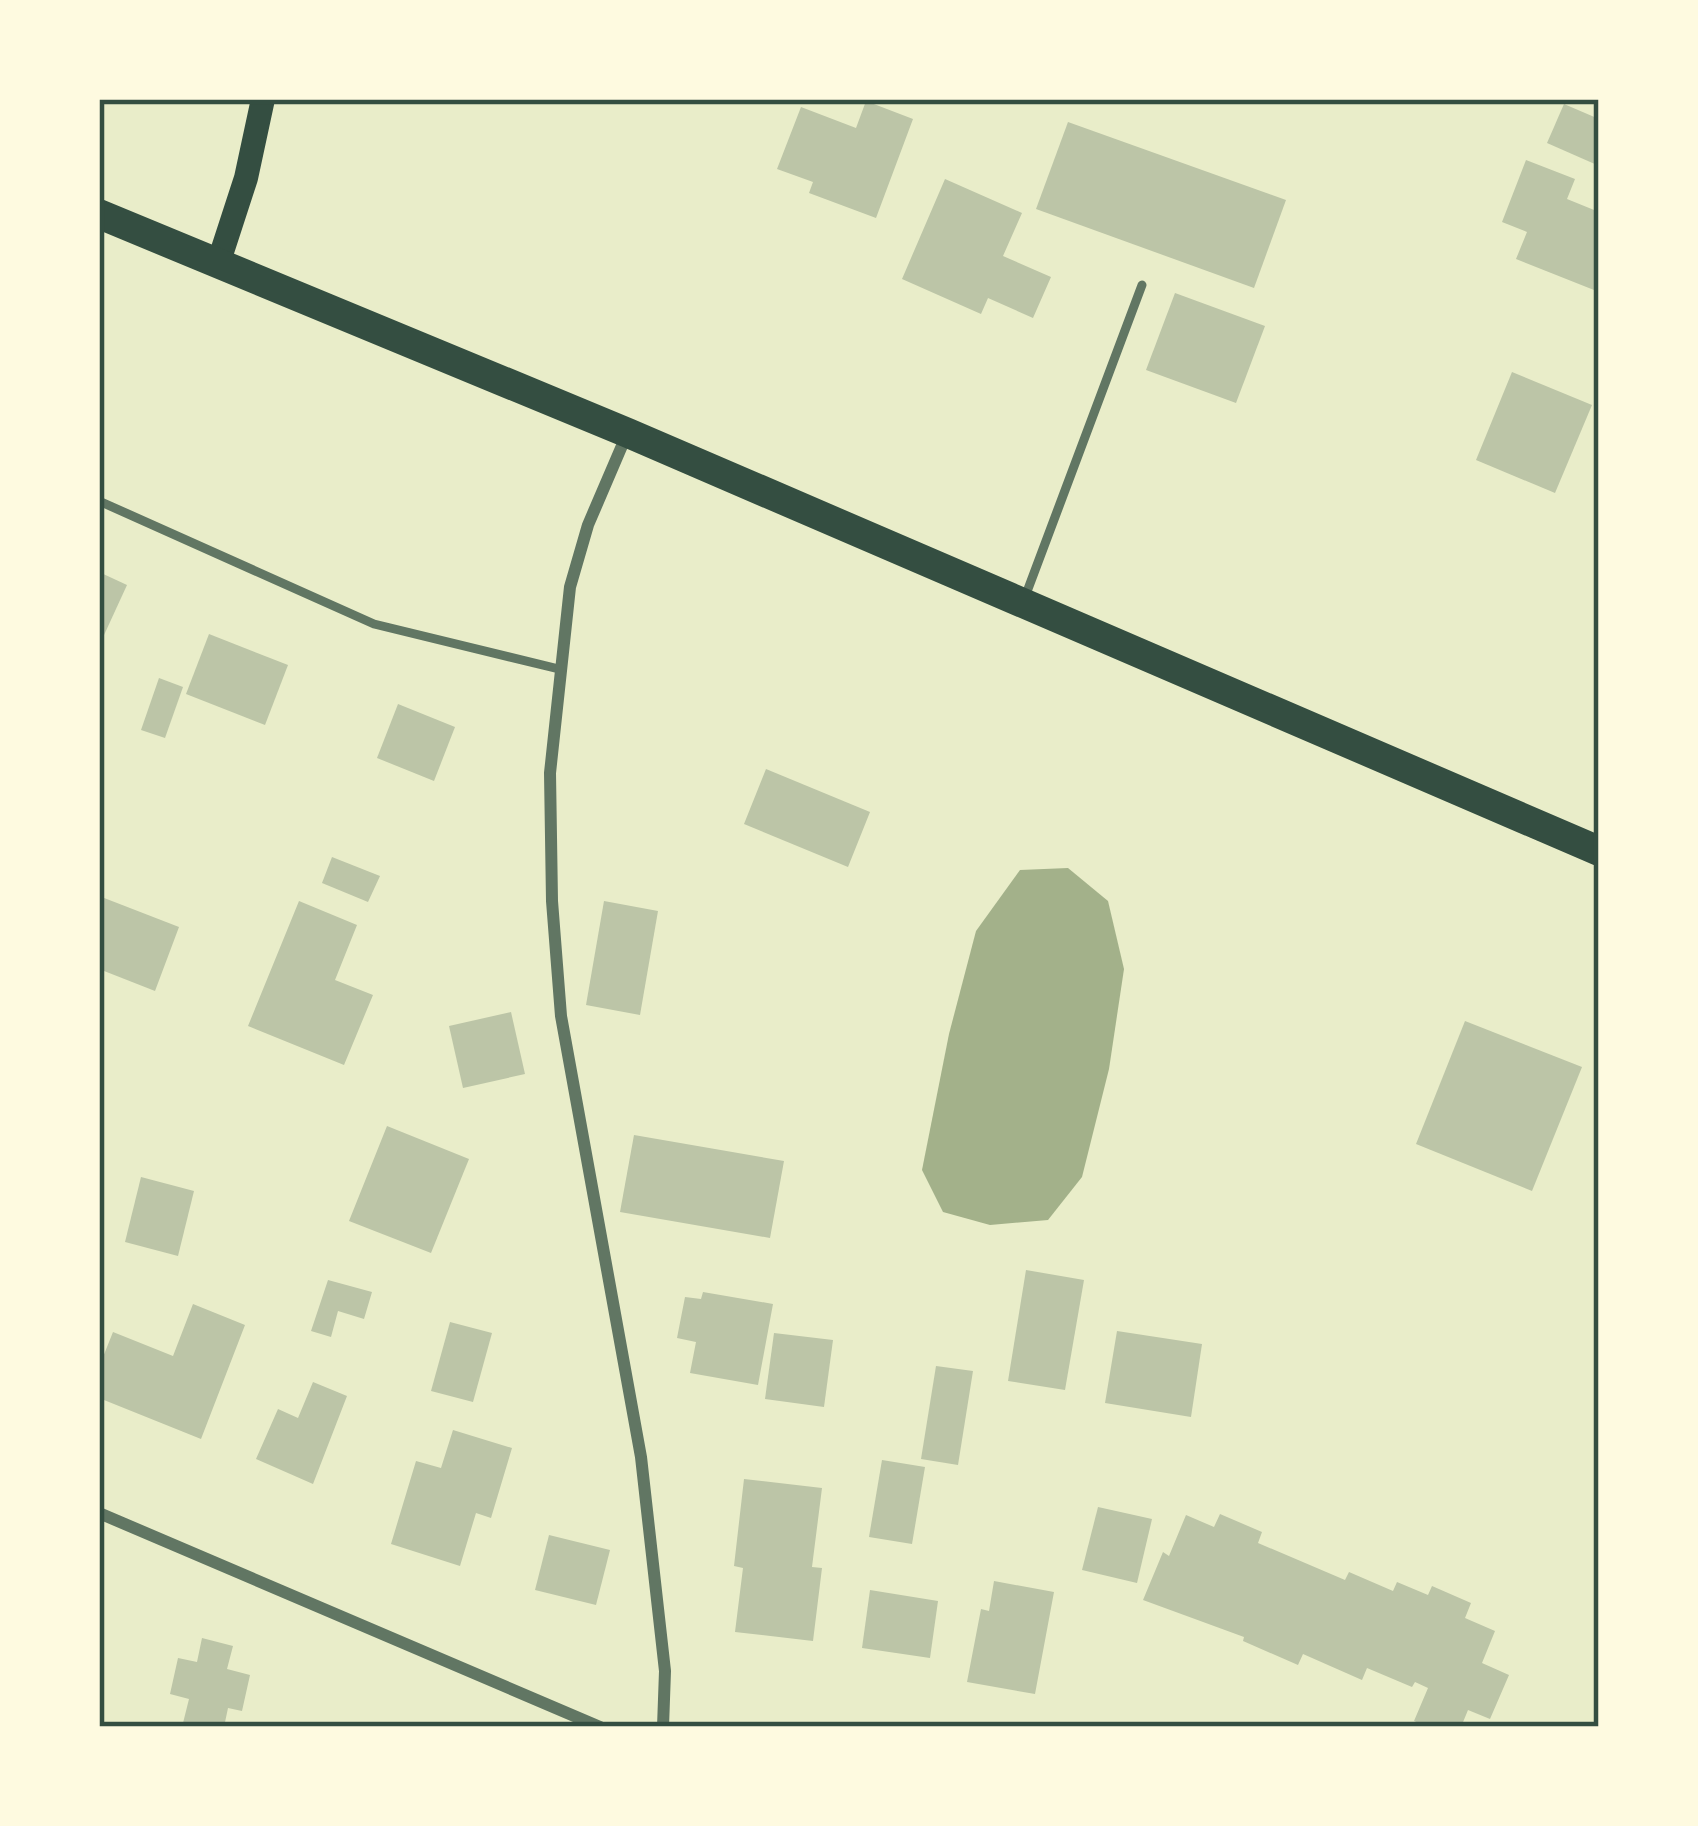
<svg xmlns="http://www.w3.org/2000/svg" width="1698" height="1826" viewBox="0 0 1698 1826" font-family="'Alegreya Sans',sans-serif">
<rect width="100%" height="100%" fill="#e9edc9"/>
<path fill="#a3b18a" d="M1068 868 1108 901 1124 969 1109 1069 1082 1177 1048 1220 990 1225 943 1212 922 1170 949 1034 976 931 1020 870Z"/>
<g fill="#bcc5a7">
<path d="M866 101 913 119 876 218 809 193 813 182 777 169 801 107 856 128Z"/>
<path d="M1564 104 1599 119 1597 165 1547 143Z"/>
<path d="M1068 122 1286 200 1254 288 1036 209Z"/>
<path d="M1526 160 1575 179 1567 199 1599 212V292L1516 259 1527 232 1502 222Z"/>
<path d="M945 179 1022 213 1003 256 1051 277 1033 318 988 298 981 314 902 279Z"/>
<path d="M1175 293 1265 326 1236 403 1146 370Z"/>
<path d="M1512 372 1592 405 1555 493 1476 460Z"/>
<path d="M99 572 127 585 99 646Z"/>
<path d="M209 634 288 665 265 725 186 694Z"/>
<path d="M159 678 183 687 165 738 141 730Z"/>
<path d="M398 704 455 727 434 781 377 758Z"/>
<path d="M766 769 870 812 848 867 744 824Z"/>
<path d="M332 857 380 876 368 902 322 883Z"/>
<path d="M99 896 179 927 155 991 99 969Z"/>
<path d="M299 901 357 925 335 980 373 995 344 1065 248 1026Z"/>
<path d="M604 901 658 911 640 1015 586 1005Z"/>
<path d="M511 1012 525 1074 463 1088 449 1026Z"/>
<path d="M1465 1021 1582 1067 1532 1191 1416 1144Z"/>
<path d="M387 1126 469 1159 431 1253 349 1221Z"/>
<path d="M634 1135 784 1161 770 1238 620 1212Z"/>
<path d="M141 1177 194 1191 178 1256 125 1242Z"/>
<path d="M1026 1270 1084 1280 1065 1390 1008 1381Z"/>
<path d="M328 1280 372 1292 364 1319 338 1311 331 1337 311 1331Z"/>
<path d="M703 1292 773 1304 758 1385 690 1373 696 1342 677 1338 685 1297 701 1299Z"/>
<path d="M193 1304 245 1325 201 1439 99 1398V1367L113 1332 173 1356Z"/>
<path d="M450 1322 492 1333 473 1402 431 1391Z"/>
<path d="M1117 1331 1202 1344 1191 1417 1105 1403Z"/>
<path d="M774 1333 833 1340 824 1407 765 1399Z"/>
<path d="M936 1366 973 1371 958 1465 921 1459Z"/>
<path d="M313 1382 347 1396 313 1484 256 1459 278 1409 298 1418Z"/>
<path d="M453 1430 512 1448 491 1518 476 1513 460 1566 391 1544 416 1461 441 1468Z"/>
<path d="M882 1460 925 1467 912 1544 869 1537Z"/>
<path d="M744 1479 822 1488 812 1567 822 1568 813 1641 735 1632 743 1568 734 1566Z"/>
<path d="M1098 1507 1152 1519 1137 1583 1082 1570Z"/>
<path d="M1220 1514 1262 1532 1258 1543 1345 1580 1349 1572 1393 1591 1397 1582 1428 1595 1432 1586 1471 1603 1465 1618 1495 1631 1482 1663 1509 1675 1490 1719 1468 1710 1461 1727H1428L1414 1721 1428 1688 1415 1682 1412 1687 1367 1668 1362 1680 1303 1654 1298 1665 1243 1641 1244 1637 1143 1600 1163 1552 1169 1556 1186 1515 1214 1527Z"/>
<path d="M549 1535 610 1550 596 1605 535 1590Z"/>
<path d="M994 1581 1054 1592 1035 1694 967 1682 981 1609 989 1611Z"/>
<path d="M870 1590 938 1601 930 1658 862 1648Z"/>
<path d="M202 1638 233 1646 227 1669 250 1675 242 1711 228 1708 224 1727H182L189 1699 170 1694 178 1658 197 1662Z"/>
</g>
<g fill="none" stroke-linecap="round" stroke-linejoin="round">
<g stroke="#617663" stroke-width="9">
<path d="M99 501 374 624 559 669"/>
<path d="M1025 597 1142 285"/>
</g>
<g stroke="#617663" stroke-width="12">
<path d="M627 434 588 525 570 587 550 773 552 901 561 1016 641 1457 665 1671 663 1727"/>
<path d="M99 1513 600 1727"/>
</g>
<path stroke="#344e41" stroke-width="24" d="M219 261 246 178 263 99"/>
<path stroke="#344e41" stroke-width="30" d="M99 214 628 433 1599 851"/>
</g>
<rect width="1698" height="1826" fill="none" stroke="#fefae0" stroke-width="204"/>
<rect x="102" y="102" width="1494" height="1622" fill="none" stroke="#344e41" stroke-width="4.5"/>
</svg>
